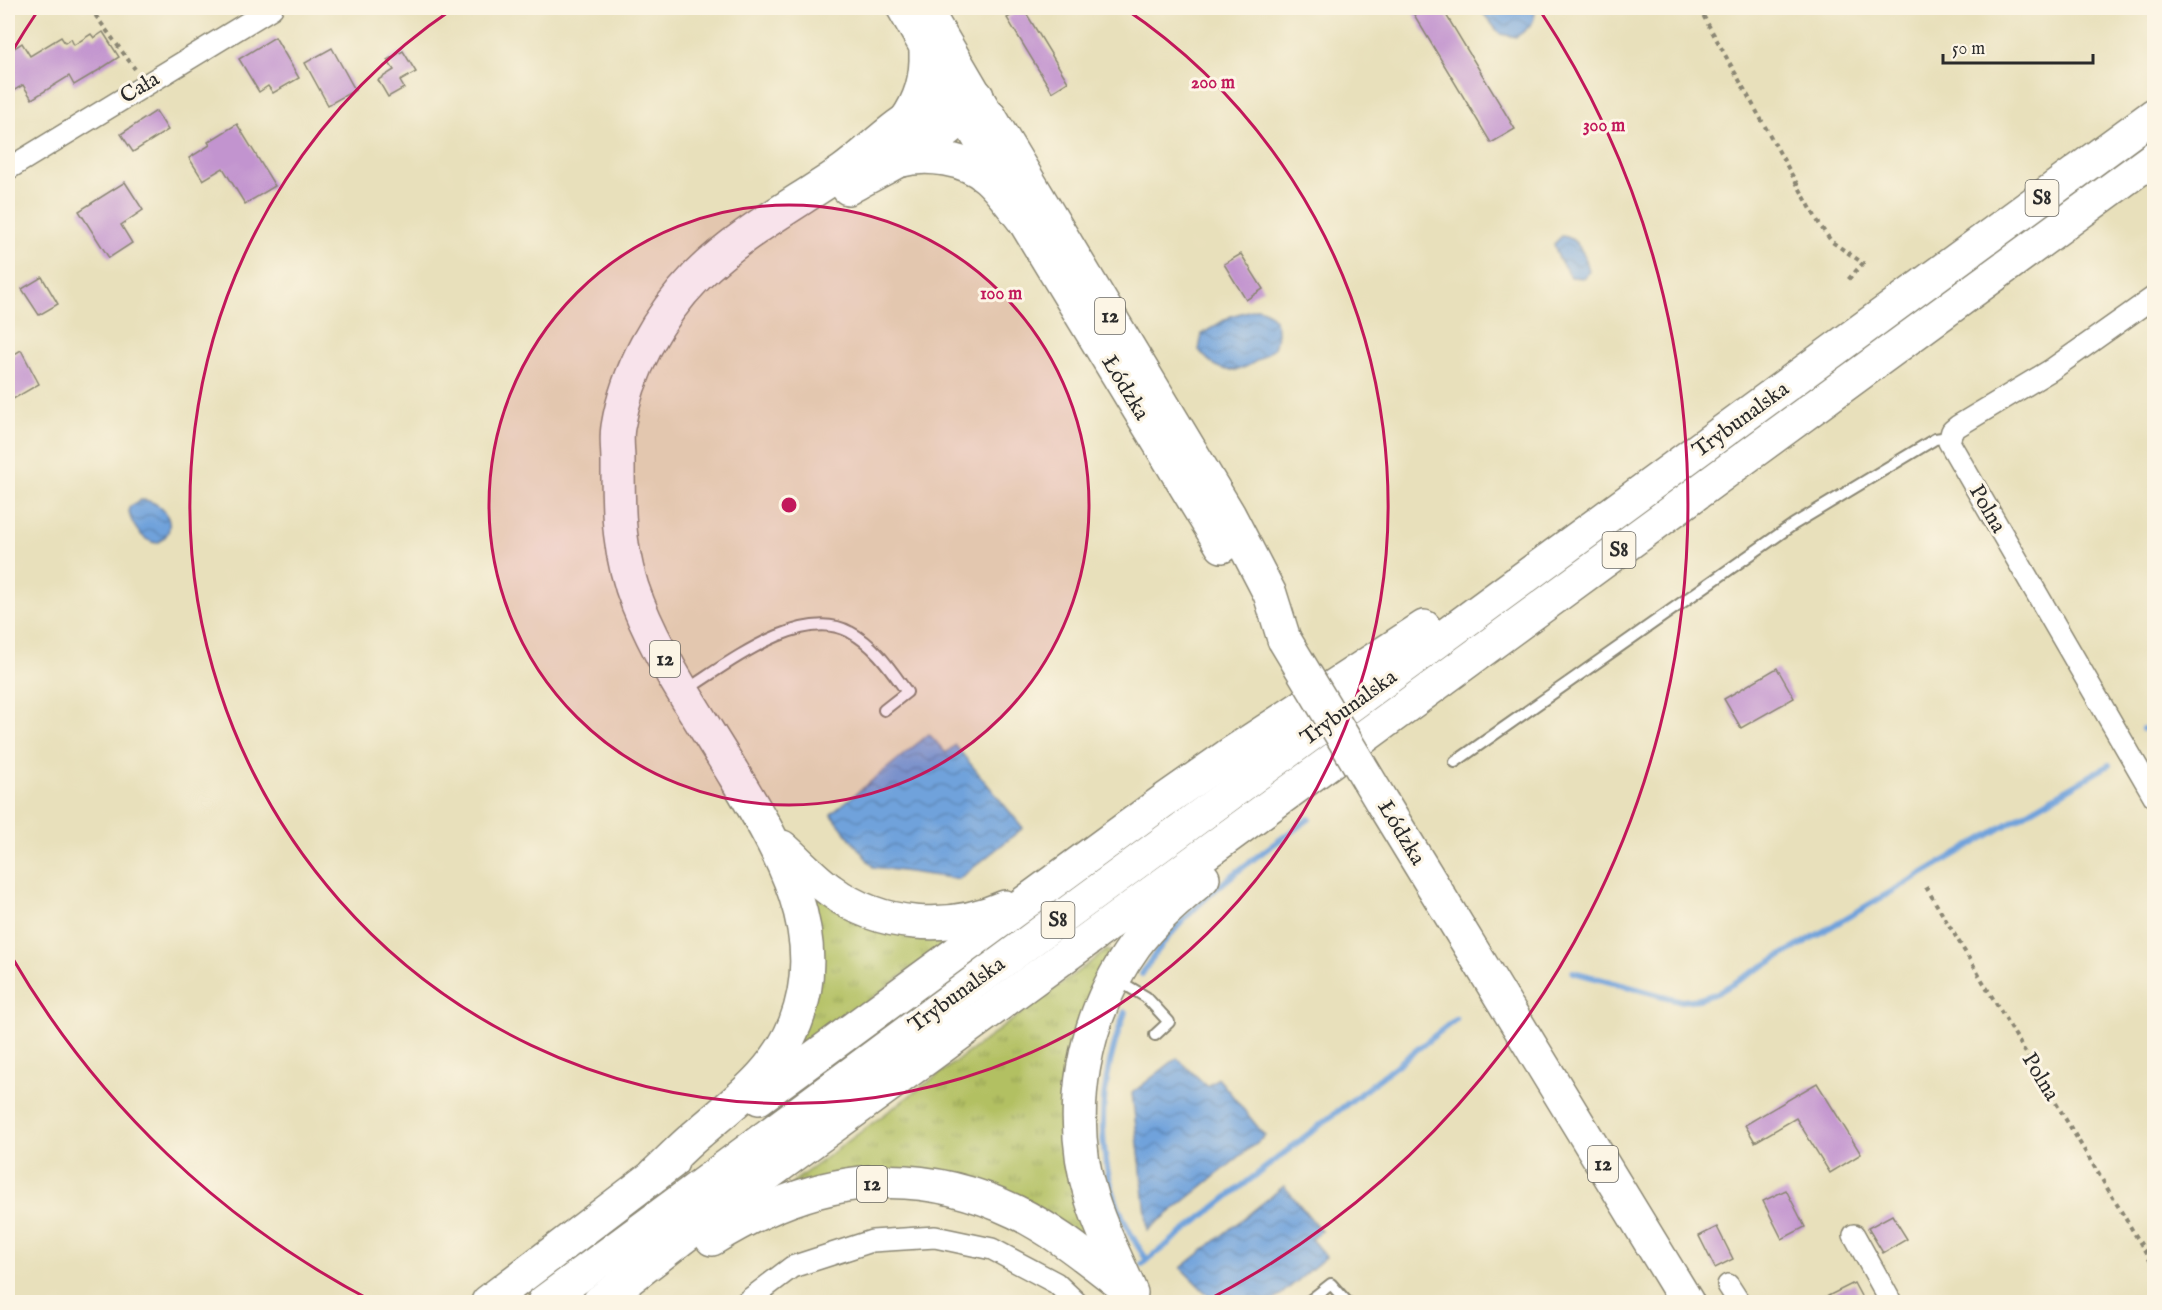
<svg xmlns="http://www.w3.org/2000/svg" width="2162" height="1310" viewBox="0 0 2162 1310" font-family="'IM FELL English',serif">
<defs>
<pattern id="grass-tufts" width="24" height="20" patternUnits="userSpaceOnUse" patternTransform="scale(1.5)"><rect width="24" height="20" fill="#b2c062"/><path d="M3 7l-1-3M5 7V3M7 7l1-3M15 17l-1-3M17 17v-4M19 17l1-3" fill="none" stroke="#919c51"/></pattern>
<pattern id="water-waves" width="16" height="10" patternUnits="userSpaceOnUse" patternTransform="scale(1.5)"><rect width="16" height="10" fill="#70a2db"/><path d="M0 5q4-4 8 0t8 0" fill="none" stroke="#5c84b2"/></pattern>
</defs>
<rect width="100%" height="100%" fill="#fcf5e5"/>
<filter id="ink" filterUnits="userSpaceOnUse"><feTurbulence type="fractalNoise" baseFrequency=".0167" numOctaves="2"/><feDisplacementMap in="SourceGraphic" scale="12" xChannelSelector="R" yChannelSelector="G"/><feConvolveMatrix kernelMatrix="1 2 1 2 8 2 1 2 1" color-interpolation-filters="sRGB"/></filter>
<filter id="wash" filterUnits="userSpaceOnUse"><feTurbulence type="fractalNoise" baseFrequency=".008" numOctaves="4" result="noise"/><feDisplacementMap in="SourceGraphic" scale="24" xChannelSelector="R" yChannelSelector="G"/><feGaussianBlur stdDeviation="1.35" result="paint"/><feColorMatrix in="noise" values="0 0 0 0 0 0 0 0 0 0 0 0 0 0 0 0 0 1.4 0 .05"/><feComposite in="paint" operator="in"/></filter>
<g filter="url(#wash)">
<rect width="100%" height="100%" fill="#e8e0bb"/>
<g fill="url(#grass-tufts)" stroke="#6e7646" stroke-width="1.5">
<path d="M806 889 959 933 804 1049 798 1044Z"/>
<path d="M1107 950 1114 954 1092 1004 1095 1251 1027 1200 790 1189 793 1182Z"/>
</g>
<g fill="url(#water-waves)" stroke="#4e6683" stroke-width="1.5">
<path d="M1479 8H1535C1536 23 1528 29 1516 37L1500 34Z"/>
<path d="M1562 236C1578 237 1586 257 1589 271L1585 278 1571 277 1559 259 1554 244Z"/>
<path d="M1258 308C1278 313 1280 330 1274 348 1246 371 1225 383 1199 350L1202 334 1231 316Z"/>
<path d="M141 500C165 500 182 530 157 543 142 542 128 521 129 507Z"/>
<path d="M929 734 946 753 955 745 1023 828 959 879 873 867 831 814Z"/>
<path d="M1177 1058 1207 1086 1218 1078 1265 1136 1148 1230 1132 1093Z"/>
<path d="M1284 1186 1321 1231 1311 1239 1326 1257 1272 1302H1215L1181 1268Z"/>
</g>
<g fill="none" stroke-linecap="round" stroke-linejoin="round">
<g stroke="#70a2db" stroke-width="6">
<path d="M2143 729 2154 728"/>
<path d="M1573 972 1682 1001 1699 999 1717 993 2109 765"/>
<path d="M1142 974C1181 908 1248 862 1309 819"/>
<path d="M1125 1012C1093 1099 1092 1182 1147 1260"/>
<path d="M1142 1264 1456 1019"/>
</g>
</g>
<g id="blocks">
<g fill="#c294cf">
<path d="M1023 8 1068 82 1052 92 1007 18Z"/>
<path d="M1422 8H1442L1515 129 1491 143 1413 13Z"/>
<path d="M103 32 119 57 99 70 74 85 69 76 32 99 23 85 8 94V52L22 43 30 56 61 37 65 43 71 39 74 45 91 34 94 38Z"/>
<path d="M275 37 299 78 273 93 268 86 259 92 239 59Z"/>
<path d="M332 48 355 90 328 105 305 63Z"/>
<path d="M403 51 416 72 400 81 404 88 388 97 378 80 394 70 387 60Z"/>
<path d="M156 111 168 130 133 152 121 134Z"/>
<path d="M237 124 275 186 245 204 223 168 203 180 189 158 210 145 208 142Z"/>
<path d="M125 182 143 210 121 225 132 243 109 258 79 211Z"/>
<path d="M1241 254 1263 289 1246 300 1224 264Z"/>
<path d="M42 277 58 304 39 315 22 289Z"/>
<path d="M21 350 39 384 8 402V358Z"/>
<path d="M1777 668 1794 698 1741 728 1724 699Z"/>
<path d="M1817 1083 1861 1154 1830 1173 1796 1118 1755 1142 1745 1125Z"/>
<path d="M1786 1190 1805 1227 1782 1239 1763 1201Z"/>
<path d="M1892 1215 1907 1239 1883 1253 1868 1228Z"/>
<path d="M1717 1227 1733 1259 1715 1268 1699 1236Z"/>
<path d="M1854 1283 1862 1298 1853 1302H1816Z"/>
</g>
</g>
</g>
<g filter="url(#ink)">
<use href="#blocks" fill-opacity="0" stroke="#8a8673" stroke-width="1.5"/>
<g fill="none" stroke-linecap="round" stroke-linejoin="round">
<defs>
<g id="lane">
<path d="M686 690C726 665 802 605 850 632 875 645 891 670 907 692L884 710"/>
<path d="M1455 762 1794 524 1935 439 1949 437"/>
<path d="M1119 981 1146 997 1169 1022 1155 1035"/>
<path d="M1308 1302 1331 1284 1347 1302"/>
</g>
<g id="street">
<path d="M8 169 272 8"/>
<path d="M2154 297 2051 370 1958 426 1952 431 1949 442 2154 796"/>
<path d="M1854 1235 1891 1302"/>
<path d="M1728 1285 1739 1302"/>
<path d="M746 1302 792 1267 872 1241 935 1237 992 1249 1056 1283 1076 1302"/>
</g>
<g id="secondary">
<path d="M902 8 1010 195"/>
<path d="M926 8 987 112"/>
</g>
<g id="primary">
<path d="M990 117 1229 515 1270 594 1284 639"/>
<path d="M1025 222 1222 546"/>
<path d="M1383 804 1687 1302"/>
</g>
<g id="highway">
<path d="M905 122C921 100 927 78 926 51"/>
<path d="M898 161C926 153 966 158 988 178 1002 191 1013 207 1025 222"/>
<path d="M848 188C883 167 963 133 977 96"/>
<path d="M782 847C798 861 813 878 830 890 880 928 949 932 1005 907"/>
<path d="M759 1098 1162 802 1232 753 1424 627"/>
<path d="M655 1174C670 1160 684 1145 700 1132 738 1099 776 1072 795 1024 831 933 779 849 733 773 700 718 662 664 638 604 618 554 618 513 618 461 618 450 616 438 618 427 627 371 658 316 697 276 740 233 794 205 843 171 884 142 938 72 990 117"/>
<path d="M712 1239C810 1178 908 1160 1016 1212 1057 1232 1093 1263 1129 1290"/>
<path d="M1131 1293C1118 1262 1102 1232 1092 1200 1065 1114 1082 1018 1135 945 1154 919 1179 899 1203 878"/>
<path d="M488 1302 672 1162"/>
<path d="M544 1302 1069 912 2154 115"/>
<path d="M599 1302 712 1215 2154 158"/>
</g>
</defs>
<use href="#lane" stroke="#8a8673" stroke-width="14"/>
<use href="#street" stroke="#8a8673" stroke-width="24"/>
<use href="#secondary" stroke="#8a8673" stroke-width="33"/>
<use href="#primary" stroke="#8a8673" stroke-width="36"/>
<use href="#highway" stroke="#8a8673" stroke-width="36"/>
<g stroke="#8a8673" stroke-width="4" stroke-dasharray="4.5 4.5" stroke-linecap="butt">
<path d="M90 8 135 69"/>
<path d="M1699 8 1821 227 1832 242 1863 263 1846 282"/>
<path d="M1926 887 2154 1266"/>
</g>
<use href="#lane" stroke="#fff" stroke-width="10"/>
<use href="#street" stroke="#fff" stroke-width="21"/>
<use href="#secondary" stroke="#fff" stroke-width="30"/>
<use href="#primary" stroke="#fff" stroke-width="33"/>
<use href="#highway" stroke="#fff" stroke-width="33"/>
<defs>
<path id="primary-bridge" d="M1284 639 1383 804"/>
</defs>
<use href="#primary-bridge" stroke="#8a8673" stroke-width="36" stroke-linecap="butt"/>
<use href="#primary-bridge" stroke="#fff" stroke-width="33"/>
</g>
</g>
<circle cx="789" cy="505" r="300" fill="#c2185b" fill-opacity=".12"/>
<g fill="none" stroke="#c2185b" stroke-width="3">
<circle cx="789" cy="505" r="300"/>
<path d="M1124 8A599 599 0 1 1 454 8"/>
<path d="M374 1302A899 899 0 0 1 10 954M10 55A899 899 0 0 1 39 9M1539 9A899 899 0 0 1 1204 1302"/>
</g>
<g text-anchor="middle" dominant-baseline="central" stroke-width="6" stroke-linejoin="round" paint-order="stroke">
<g fill="#fcf5e5" stroke="#6a6863" stroke-width="1.5">
<rect x="2025.5" y="180" width="33" height="36" rx="4.5"/>
<rect x="1095" y="298" width="30" height="36" rx="4.5"/>
<rect x="1602.5" y="532" width="33" height="36" rx="4.5"/>
<rect x="650" y="641" width="30" height="36" rx="4.5"/>
<rect x="1041.5" y="902" width="33" height="36" rx="4.5"/>
<rect x="1588" y="1146" width="30" height="36" rx="4.5"/>
<rect x="857" y="1166" width="30" height="36" rx="4.5"/>
</g>
<g font-size="21" font-weight="bold" fill="#2b2b2b">
<text x="2042" y="198">S8</text>
<text x="1110" y="316">12</text>
<text x="1619" y="550">S8</text>
<text x="665" y="659">12</text>
<text x="1058" y="920">S8</text>
<text x="1603" y="1164">12</text>
<text x="872" y="1184">12</text>
</g>
<g font-size="22" fill="#2b2b2b" stroke="#fcf5e5">
<text transform="translate(140 88) rotate(-31)">Cała</text>
<text transform="translate(1125 388) rotate(59)">Łódzka</text>
<text transform="translate(1741 420) rotate(-36)">Trybunalska</text>
<text transform="translate(1987 509) rotate(60)">Polna</text>
<text transform="translate(1349 708) rotate(-36)">Trybunalska</text>
<text transform="translate(1401 833) rotate(59)">Łódzka</text>
<text transform="translate(957 995) rotate(-36)">Trybunalska</text>
<text transform="translate(2040 1077) rotate(59)">Polna</text>
</g>
</g>
<circle cx="789" cy="505" r="9" fill="#c2185b" stroke="#fcf5e5" stroke-width="3"/>
<g font-size="18" text-anchor="middle" font-weight="bold" fill="#c2185b" stroke="#fcf5e5" stroke-width="6" stroke-linejoin="round" paint-order="stroke">
<text x="1213" y="88">200 m</text>
<text x="1604" y="131">300 m</text>
<text x="1001" y="299">100 m</text>
</g>
<rect width="2162" height="1310" fill="none" stroke="#fcf5e5" stroke-width="30"/>
<path d="M1943 54v9h150v-9" fill="none" stroke="#2b2b2b" stroke-width="3"/>
<text x="1952" y="54" font-size="18" fill="#2b2b2b" stroke="#fcf5e5" stroke-width="4.5" paint-order="stroke">50 m</text>
</svg>
